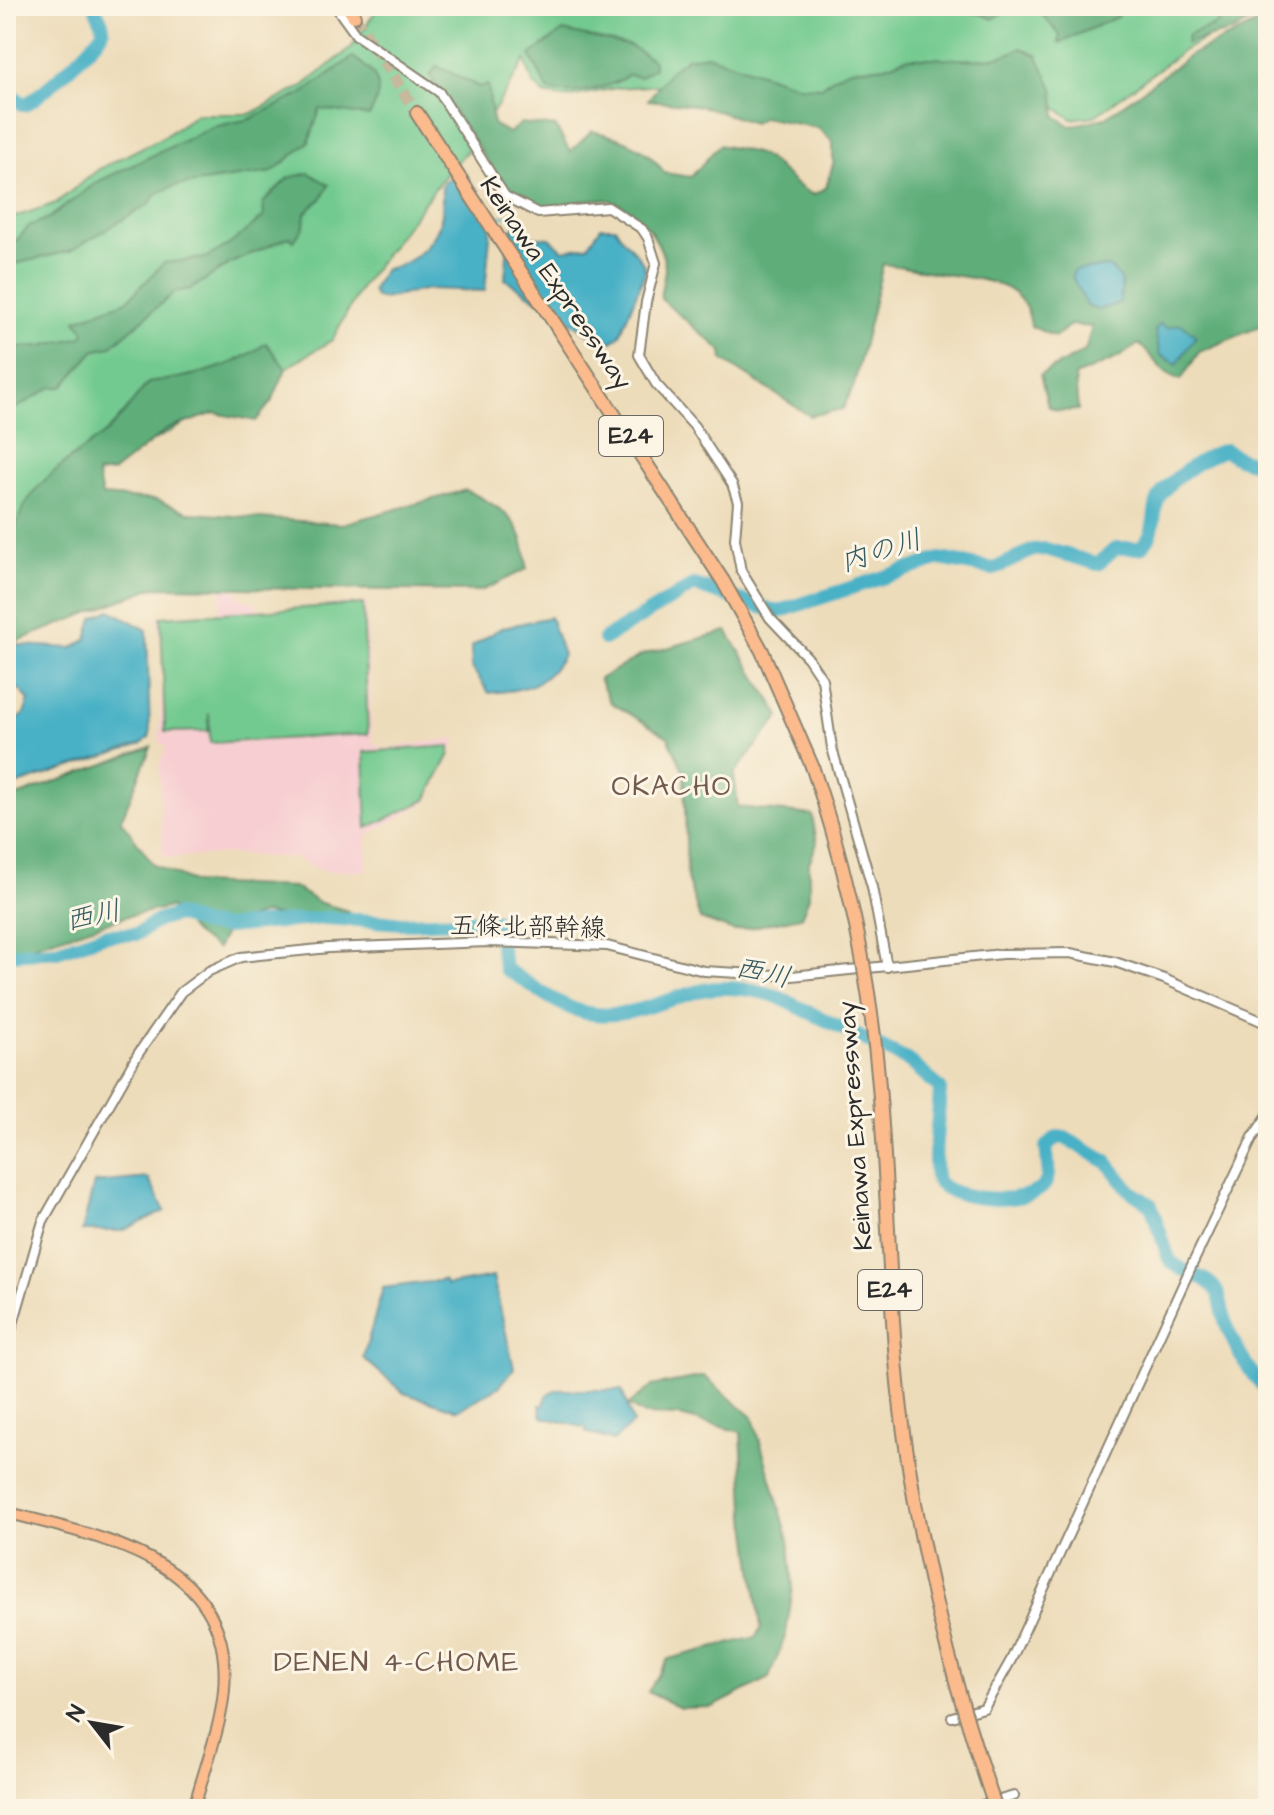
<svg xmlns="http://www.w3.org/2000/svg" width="1274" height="1815" viewBox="0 0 1274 1815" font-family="'Architects Daughter','Klee One',sans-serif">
<rect width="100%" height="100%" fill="#fcf5e5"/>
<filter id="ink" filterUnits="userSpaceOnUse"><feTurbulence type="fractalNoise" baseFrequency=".0125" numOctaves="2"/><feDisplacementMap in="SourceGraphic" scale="16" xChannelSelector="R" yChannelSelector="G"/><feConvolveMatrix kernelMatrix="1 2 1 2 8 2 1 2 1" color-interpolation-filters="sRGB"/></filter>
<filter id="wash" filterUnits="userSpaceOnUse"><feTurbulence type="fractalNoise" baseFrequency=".006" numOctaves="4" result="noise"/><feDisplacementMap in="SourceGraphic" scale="32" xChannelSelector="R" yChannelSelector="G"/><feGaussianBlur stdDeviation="1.8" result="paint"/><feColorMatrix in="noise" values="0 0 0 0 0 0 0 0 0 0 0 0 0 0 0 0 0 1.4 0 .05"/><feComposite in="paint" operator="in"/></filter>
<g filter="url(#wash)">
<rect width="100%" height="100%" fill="#eddcba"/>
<path fill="#f7cfd2" d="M222 589H232L244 600 254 601 259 610 366 602 372 741 382 749 455 738 456 744 428 801 367 836V871H325L293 858 226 854 167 858 163 855 159 766 166 747 159 741 163 673 158 616 219 612Z"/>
<g fill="#73ca90" stroke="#4f7a5e" stroke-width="2">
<path d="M379 6H1268L1184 50 1095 116 1072 119 1035 93 842 104 664 85 616 88 565 98 544 94 533 83 525 60 475 142 442 179 361 287 332 340 283 370 96 472 6 609V220L56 203 99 169 165 136 197 114H250L302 87 351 48Z"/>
<path d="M363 604 368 734 210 743 209 713 208 731 165 732 161 617Z"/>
<path d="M450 746V754L426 800 367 828 364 752Z"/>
</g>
<g fill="#5eae7a" stroke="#446c52" stroke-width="2">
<path d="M914 6H1125L1117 17 1059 43 1060 35 1039 11C1021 10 1008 8 993 19 966 5 944 14 914 6Z"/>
<path d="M1241 6H1268V10L1234 31 1186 43 1188 35 1214 25Z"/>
<path d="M1268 18V323L1199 352 1181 380C1159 373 1155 358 1139 344L1117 358 1075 376 1078 410 1058 411 1048 406 1040 375 1085 351 1092 327 1070 325 1055 337 1031 326C1026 283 986 280 951 275 928 272 906 267 883 264L854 385 843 409 810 416 723 360 722 351 661 299C660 288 665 278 665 268 664 239 630 200 601 199 582 199 564 209 545 207 529 205 514 193 502 183L430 76 437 66 479 87 488 85 493 124 509 133 521 123 556 127 570 152 592 131C624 138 645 146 665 173L691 177 719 145C737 149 759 151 773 163 789 177 792 184 813 195L826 188 833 164V142L818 128 763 117 753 123 702 106 648 100 671 70 687 58 707 55 799 86 822 87C848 63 855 70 885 66 894 64 901 58 909 58 945 56 990 67 1021 48L1037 55 1053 88 1056 116 1070 126 1105 118 1190 55Z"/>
<path d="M563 31 631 46 654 61V68L640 77 628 75C611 89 570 96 548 90L530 55Z"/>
<path d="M353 57C380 75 385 88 369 116L320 109 309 142 272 172 174 186 157 193 149 204 70 251 6 266V245L17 240 29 226 49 218 97 182 212 127 250 119 303 93Z"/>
<path d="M309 173 329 185 321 199 305 213 304 226 294 241 289 237 231 263 191 289 175 292 110 347 94 351 63 387H52L6 414V348L41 346 82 337 84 331 76 320 127 301 164 263 205 258 230 244 264 216 263 203 288 178Z"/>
<path d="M266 343 286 369 272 401 256 421 215 413 168 429 113 472 97 474 102 496 156 500 191 513 342 524 466 490C506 510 525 522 527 569L481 591 154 587 15 642 6 641V583L15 578C0 500 54 471 104 434 120 421 134 399 148 383 188 377 233 369 266 343Z"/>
<path d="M727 631 780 716 734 774 738 807 812 815 817 843 809 863V897L801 917 734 931 700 919 687 878 684 772 668 737 610 702 599 679 642 655Z"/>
<path d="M151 747 121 820 154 865 195 883 294 887 318 902 348 911 345 920 321 921 263 914 229 924 217 949 195 934 170 907 128 916 6 954V800Z"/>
<path d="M704 1376 753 1418 789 1540 793 1588 786 1634 769 1678 713 1707 680 1708 648 1692 668 1659 756 1637 761 1627 745 1509 741 1432 680 1416 644 1415 628 1405 652 1386Z"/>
</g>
<g fill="#48b1c6" stroke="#3a6e78" stroke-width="2">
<path d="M464 172 492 214 485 291 428 289 383 299 375 297 372 290 385 269C412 266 438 241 442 214 444 203 440 193 443 182Z"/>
<path d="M525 224 522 236 550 238 563 250 588 246 601 227H615C624 245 639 251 646 270L620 335 612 342 593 336 505 279 509 233 515 226Z"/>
<path d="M1109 267C1124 278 1123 285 1119 303L1098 310 1087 306 1072 276 1075 270Z"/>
<path d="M1160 324 1166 328 1181 324 1196 336 1177 364 1160 355 1155 330Z"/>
<path d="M110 610 147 630 150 736 142 744 6 788V730L24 714 29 700 19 689 6 685V644L72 648 87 639 93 618Z"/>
<path d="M550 617 563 655C544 688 525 689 489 693L472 668 471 647 501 628Z"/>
<path d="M148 1178 165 1211 122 1231H82L94 1183Z"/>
<path d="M493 1277 514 1368 500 1386 458 1410 404 1393 363 1358 383 1288 444 1280 447 1285Z"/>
<path d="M555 1390H622L633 1423 613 1441 586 1432 587 1428 542 1417 540 1405H544L546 1396Z"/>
</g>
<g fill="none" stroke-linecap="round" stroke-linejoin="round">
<path stroke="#48b1c6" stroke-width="2" d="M491 217 514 216 520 222"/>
<g stroke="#48b1c6" stroke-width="14">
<path d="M6 90 24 105C36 101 101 41 103 30 104 21 96 14 95 6"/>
<path d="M604 639 694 585 777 612 940 559 994 569 1033 550 1046 549 1098 564 1116 548H1140C1156 534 1152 523 1157 503 1162 483 1206 455 1225 450L1238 458 1268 467"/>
<path d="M6 954 57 951 105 935 137 934 157 921 177 915 205 925 227 927 325 918 403 923 493 920 496 921 505 969C530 983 559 1008 587 1013 631 1021 667 997 708 989 728 986 757 990 776 996L909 1061 940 1088C940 1109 931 1164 937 1180 947 1201 1030 1207 1045 1184 1051 1174 1047 1158 1046 1147L1057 1137 1065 1138 1107 1162 1130 1191 1151 1205 1169 1259C1181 1274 1206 1274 1216 1290 1222 1299 1222 1311 1225 1321 1234 1346 1249 1373 1268 1391"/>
</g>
</g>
</g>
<g filter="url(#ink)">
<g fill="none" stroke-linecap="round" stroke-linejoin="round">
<path stroke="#c6b99d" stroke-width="12" stroke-dasharray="12 6" stroke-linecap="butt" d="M354 16 417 113"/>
<defs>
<g id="minor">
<path d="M335 6 356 35 439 92 505 196 538 213 608 207 642 229 648 238 656 263 646 302 639 355 656 384 694 426 732 484 738 502 735 539 741 571 770 618 808 658 822 679 832 748 872 887 887 967"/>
<path d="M6 1348 43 1221 138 1054 181 992 209 971 241 957 329 948 488 942 607 946 704 971 792 976 1002 954 1070 953 1115 962 1164 979 1268 1024"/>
<path d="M952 1717 984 1708 1011 1660 1191 1267 1253 1137 1268 1115"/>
<path d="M982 1809V1805L1014 1796"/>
</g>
<path id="major" d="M6 1512C102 1538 235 1559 224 1690 221 1729 203 1771 194 1809"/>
<g id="highway">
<path d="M347 6 354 16"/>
<path d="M417 113 723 581 762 651 812 766"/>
</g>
</defs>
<use href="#minor" stroke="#8c8472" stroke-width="12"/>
<use href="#major" stroke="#8c8472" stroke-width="14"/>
<use href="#highway" stroke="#8c8472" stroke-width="16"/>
<use href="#minor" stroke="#fff" stroke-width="8"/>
<use href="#major" stroke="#fbbb8c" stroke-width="10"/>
<use href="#highway" stroke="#fbbb8c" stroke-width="12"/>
<defs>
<path id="highway-bridge" d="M812 766C844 860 866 957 876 1055 889 1173 887 1292 901 1410 918 1547 951 1680 996 1809"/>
</defs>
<use href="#highway-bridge" stroke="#8c8472" stroke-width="16" stroke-linecap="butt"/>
<use href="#highway-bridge" stroke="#fbbb8c" stroke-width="12"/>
</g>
</g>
<g text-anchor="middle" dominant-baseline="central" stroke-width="6" stroke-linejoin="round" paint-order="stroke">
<g fill="#fcf5e5" stroke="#6a6863" stroke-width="2">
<rect x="599" y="416" width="64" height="40" rx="6"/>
<rect x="858" y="1270" width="64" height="40" rx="6"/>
</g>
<g font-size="24" font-weight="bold" fill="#2b2b2b">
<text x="631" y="436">E24</text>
<text x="890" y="1290">E24</text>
</g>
<g font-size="26" fill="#2b2b2b" stroke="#fcf5e5">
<text transform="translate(556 283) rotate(56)">Keinawa Expressway</text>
<text transform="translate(528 927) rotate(1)">五條北部幹線</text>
<text transform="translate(855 1126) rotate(-94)">Keinawa Expressway</text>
</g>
<g font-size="28" font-style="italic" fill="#355a61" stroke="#fcf5e5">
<text transform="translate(881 551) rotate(-17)">内の川</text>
<text transform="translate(93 916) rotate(-12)">西川</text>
<text transform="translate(763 973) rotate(12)">西川</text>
</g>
<g font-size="28" letter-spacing="2" fill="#725a4e" stroke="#fcf5e5">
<text x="672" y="786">OKACHO</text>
<text x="397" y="1662">DENEN 4-CHOME</text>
</g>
</g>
<rect width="1274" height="1815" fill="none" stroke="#fcf5e5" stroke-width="32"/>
<g transform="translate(92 1723) rotate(301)" stroke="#fcf5e5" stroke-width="6" paint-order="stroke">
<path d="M0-6L14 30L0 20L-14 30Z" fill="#2b2b2b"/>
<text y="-12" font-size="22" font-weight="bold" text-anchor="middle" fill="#2b2b2b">N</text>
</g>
</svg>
